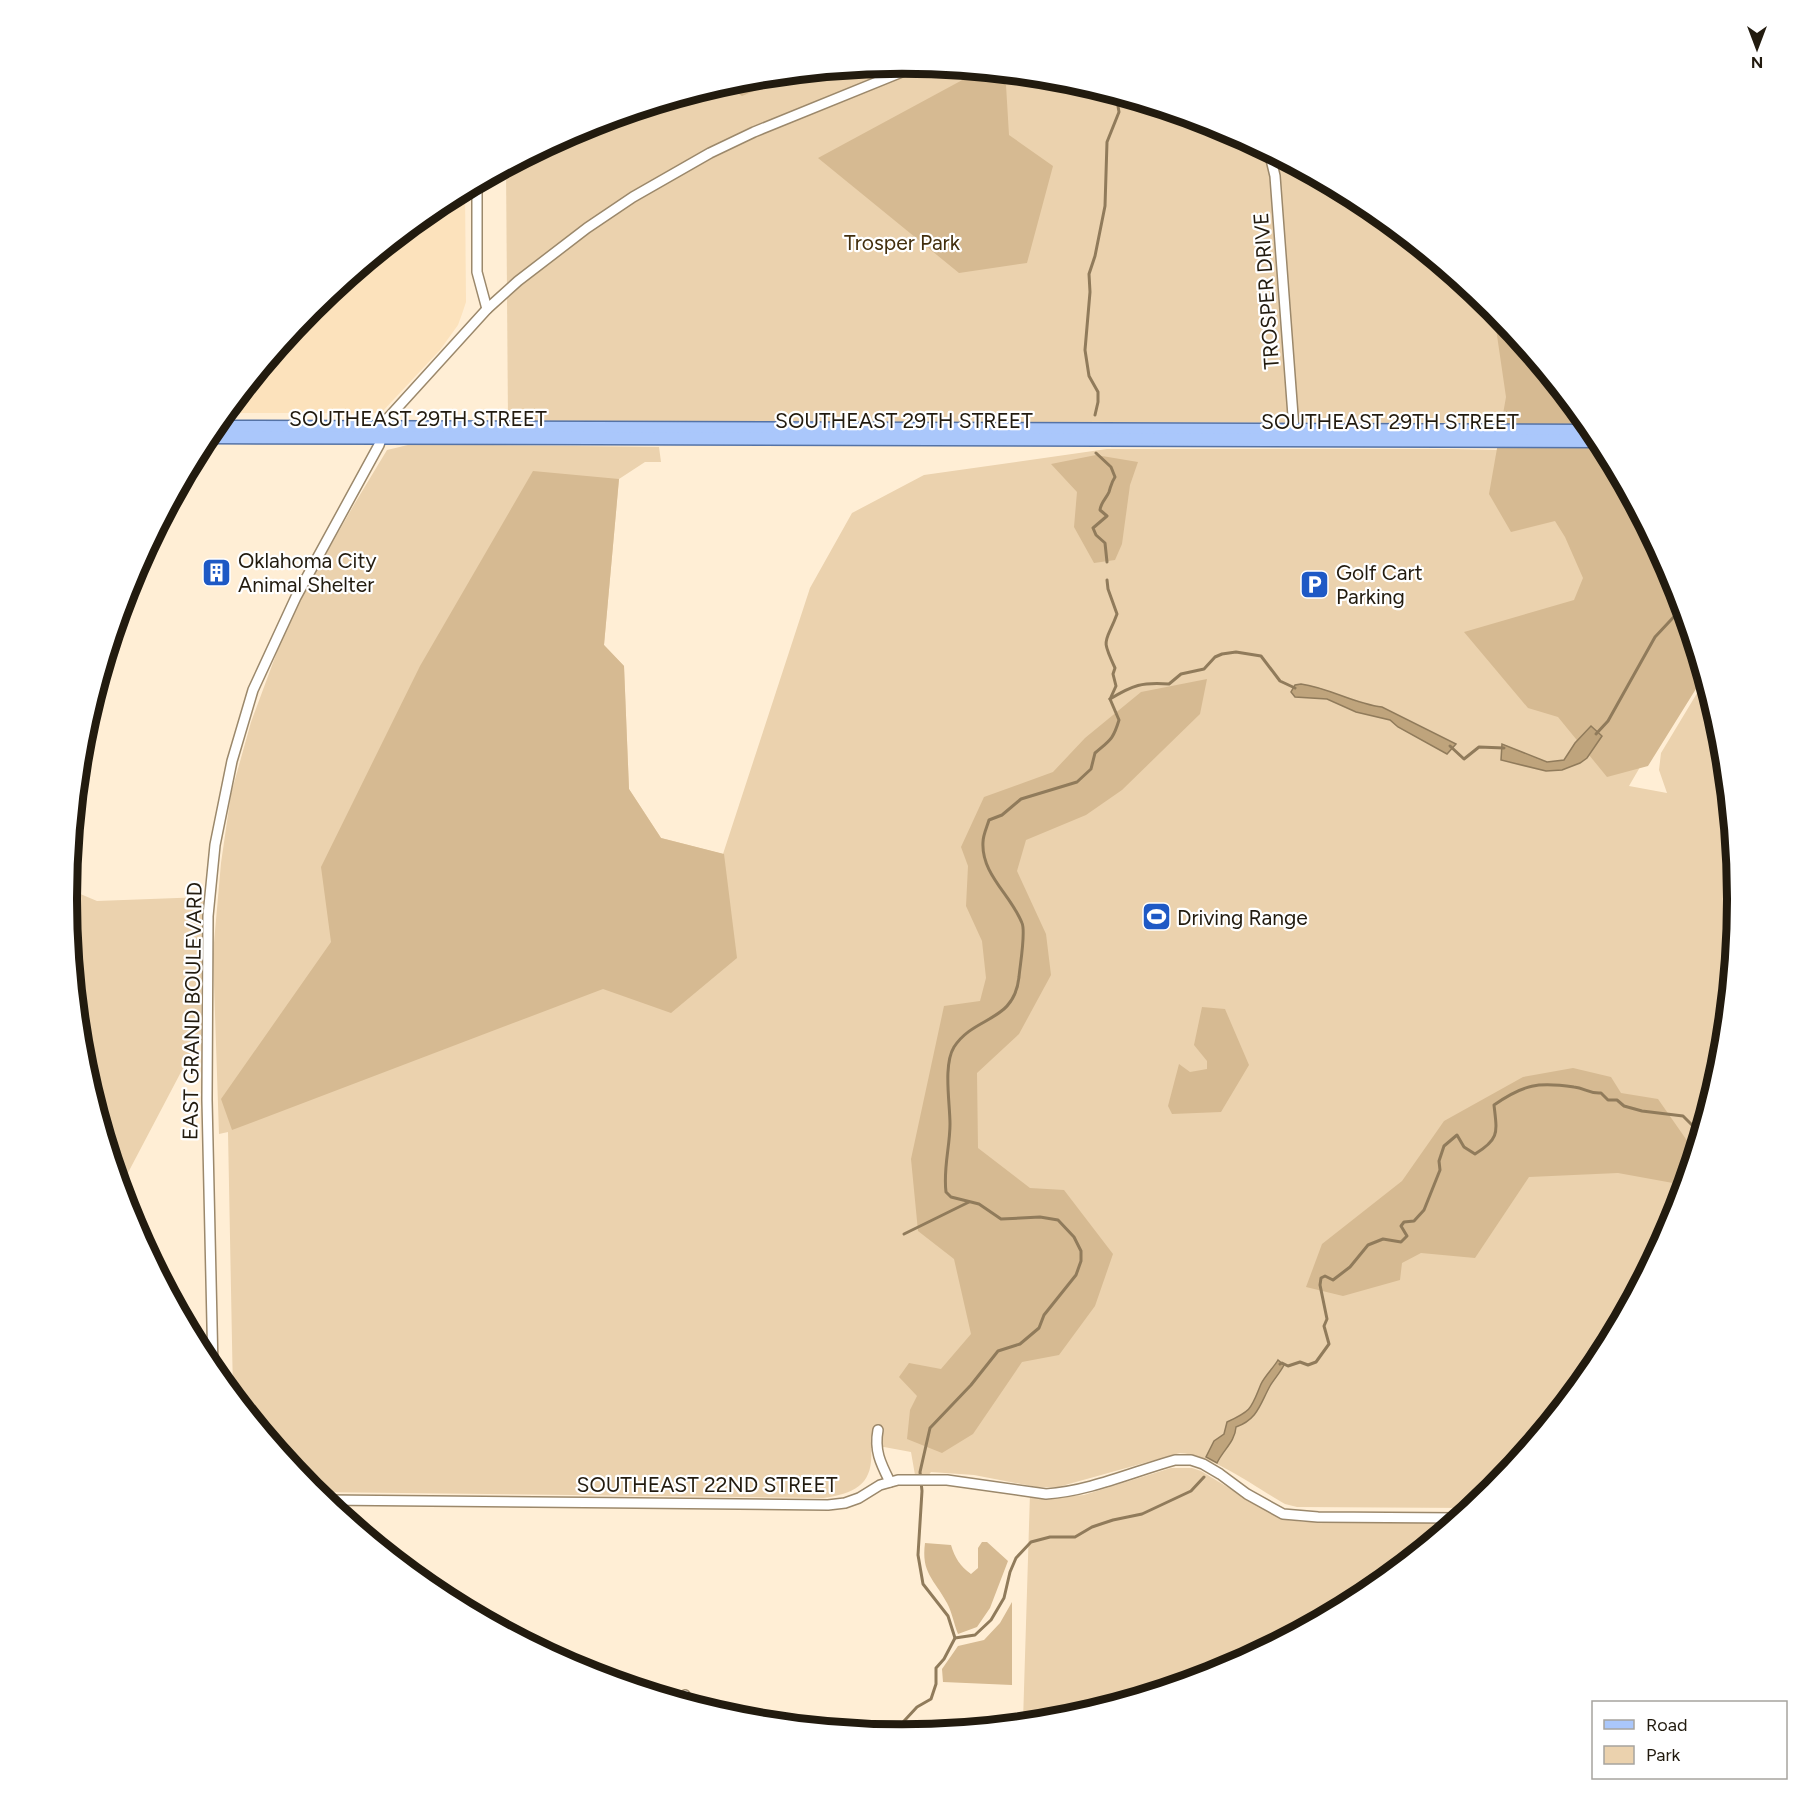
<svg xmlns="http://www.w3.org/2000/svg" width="1805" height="1797" viewBox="0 0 1805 1797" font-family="Figtree,sans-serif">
<rect width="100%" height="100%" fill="#ffeed5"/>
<path fill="#fce2bc" d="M465 190 466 302 462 314 458 325 440 350 381 413H225L312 307 439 204Z"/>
<g fill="#ebd2ae">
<path d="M903 63 1066 79 1223 127 1367 204 1494 308 1588 423 508 421 506 168 583 126 740 79Z"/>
<path d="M412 444 659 447 661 462H645L619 479 604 645 624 666 629 789 661 838 723 854 810 588 852 513 924 475 1107 449H1452L1607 452 1675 579 1700 664 1629 786 1667 793 1659 770 1661 753 1705 680 1722 736 1738 899 1722 1062 1674 1219 1597 1363 1493 1490 1471 1508 1297 1507 1285 1504C1257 1488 1211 1454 1180 1453L1058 1487H1037L974 1475 931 1472 928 1476 915 1475 911 1452 884 1447 871 1448C874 1484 856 1493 823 1498L316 1492 311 1489 233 1394 228 1132 219 1134 213 954 221 863 231 794 251 722 284 633 303 594 355 503 387 450Z"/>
<path d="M68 885 78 893 97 901 204 897 201 996V1034L121 1186 83 1061 67 898Z"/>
<path d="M1171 1468H1192L1201 1471 1270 1513 1287 1520 1305 1522H1454L1366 1593 1222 1671 1065 1718 1023 1722 1030 1493 1054 1498 1084 1495Z"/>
</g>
<g fill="#d6ba92">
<path d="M979 71 990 72 1006 85 1009 135 1053 166 1027 263 959 273 818 158Z"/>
<path d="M796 73 742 96 724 84 740 79Z"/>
<path d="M1493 308 1597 435 1675 579 1704 676 1648 766 1607 777 1558 717 1528 708 1464 632 1574 600 1583 578 1565 537 1555 521 1511 532 1489 494 1506 397Z"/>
<path d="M1096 455 1138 462 1130 485 1122 544 1115 560 1094 563 1074 527 1077 492 1051 464Z"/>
<path d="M533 471 619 479 604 645 624 666 629 789 661 838 724 854 737 958 671 1013 603 989 232 1130 221 1099 331 942 321 867 420 666Z"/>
<path d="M1207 679 1200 714 1122 790 1086 815 1026 840 1017 871 1046 934 1051 975 1019 1034 977 1073 978 1148 1030 1188 1064 1190 1113 1254 1095 1306 1059 1355 1022 1362 973 1434 942 1453 907 1439 910 1410 917 1396 899 1377 909 1363 941 1369 971 1334 954 1259 918 1231 911 1159 944 1006 980 1001 986 978 982 941 966 906 968 866 961 847 984 797 1053 772 1085 738 1141 692Z"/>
<path d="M1202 1007 1225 1009 1249 1065 1221 1112 1172 1114 1168 1106 1179 1064 1190 1072 1207 1069V1061L1194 1045Z"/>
<path d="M1573 1068 1611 1077 1621 1093 1658 1099 1695 1152 1684 1185 1618 1173 1529 1177 1475 1258 1421 1253 1402 1263 1400 1280 1343 1296 1306 1287 1322 1244 1402 1181 1444 1121 1523 1077Z"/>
<path d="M982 1542H987L1008 1561 990 1608 977 1627 958 1634C954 1624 952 1612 947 1603 934 1579 921 1573 925 1543L951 1545C955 1558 960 1566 971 1574L978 1568V1548Z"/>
<path d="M1012 1602V1685L943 1682 942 1669 958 1646 984 1640 1000 1623Z"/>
</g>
<g fill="#bfa47c" stroke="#907b5b" stroke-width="1.5">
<path d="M1301 684C1330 688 1354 704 1382 707L1456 744 1447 754 1398 727 1390 720 1356 712 1327 699 1295 697 1291 692 1295 685Z"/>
<path d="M1591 726 1602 736 1587 758 1580 763 1562 770 1546 771 1501 760 1502 744 1547 762 1564 760 1575 743Z"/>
<path d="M1278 1360 1284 1365C1280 1373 1274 1379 1270 1386 1260 1404 1258 1419 1236 1427 1235 1442 1223 1450 1217 1463L1206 1457 1214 1441 1224 1434 1227 1422C1253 1410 1251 1408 1261 1384 1264 1377 1274 1367 1278 1360Z"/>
</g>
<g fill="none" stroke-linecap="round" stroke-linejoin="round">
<g stroke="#907b5b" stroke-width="3">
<path d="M1095 415 1098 402V392L1089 376 1085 350 1090 292 1089 274 1095 256 1105 206 1107 142 1119 112 1116 94"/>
<path d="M1096 453 1111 467 1115 477C1111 483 1111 486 1109 492 1106 499 1101 502 1100 510L1107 516 1093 528 1096 535 1105 543 1107 562"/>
<path d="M1107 580 1108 589 1117 614C1106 644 1100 636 1115 668L1113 674 1116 686 1111 697"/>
<path d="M1110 699C1133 685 1142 682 1169 684L1181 674 1204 669 1215 657 1222 654 1236 652 1261 656 1280 681 1295 688"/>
<path d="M1596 734 1608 721 1655 637 1683 607"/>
<path d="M1450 746 1464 759 1479 747 1504 748"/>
<path d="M904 1234 969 1202"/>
<path d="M1280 1364 1282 1363 1288 1366 1300 1362 1308 1365 1316 1362 1329 1344 1324 1326 1327 1319 1320 1285 1321 1278 1325 1276 1333 1280 1350 1267 1368 1245 1383 1239 1401 1242 1407 1236 1401 1226 1404 1222 1414 1221 1424 1210 1440 1170 1439 1161 1444 1146 1457 1135 1464 1147 1475 1154C1500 1139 1497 1132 1494 1105 1524 1084 1538 1082 1574 1087 1585 1088 1589 1094 1601 1093L1608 1100H1617L1624 1106 1642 1111 1683 1116 1700 1133"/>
<path d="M955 1638 975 1635 991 1620 1004 1598 1010 1572 1016 1558 1031 1542 1050 1537H1075L1092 1527 1113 1520 1142 1514 1191 1491 1204 1477"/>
<path d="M893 1733 917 1707 931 1699 936 1684V1668L944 1659 955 1638 948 1616 923 1584 918 1555 922 1491 920 1472 930 1428 971 1385 998 1351 1020 1344 1039 1328 1044 1315 1076 1275 1081 1261V1251L1074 1237 1058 1220 1040 1217 1001 1219 979 1204 951 1197 946 1192C943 1168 950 1147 950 1124 950 1103 943 1065 954 1047 975 1015 1014 1023 1019 977 1020 965 1026 932 1022 923 1011 895 981 874 983 842 983 835 987 827 989 820L1002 815 1021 799 1077 782 1091 769 1095 753C1110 740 1113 740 1119 720L1110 699"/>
</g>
<defs>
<g id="minor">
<path d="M1269 151 1275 176 1294 429"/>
<path d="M477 183V272L487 309"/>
<path d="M213 1369 207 1100 208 916 215 845 232 761 253 690 296 597 379 445 388 418 487 309 518 281 587 228 633 197 710 153 754 132 919 65"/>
<path d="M878 1430C874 1451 881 1464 890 1482"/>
<path d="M325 1500 828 1505 845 1503 859 1498 880 1485 898 1480H947L1046 1494C1090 1491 1132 1472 1175 1460H1191L1203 1464 1220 1474 1247 1494 1283 1514 1318 1517 1458 1518"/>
<path d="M677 1699 685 1695 688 1702"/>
</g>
<g id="major">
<path d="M214 427 1594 431"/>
<path d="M207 437 1601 441"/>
</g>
</defs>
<use href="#minor" stroke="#9b886b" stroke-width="12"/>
<use href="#major" stroke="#5573a6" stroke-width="15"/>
<use href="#minor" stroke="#fff" stroke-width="9"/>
<use href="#major" stroke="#aac7fb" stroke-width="12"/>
</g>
<defs>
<symbol id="building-square" viewBox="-11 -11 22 22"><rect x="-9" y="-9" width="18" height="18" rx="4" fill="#1e59c5" stroke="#fff"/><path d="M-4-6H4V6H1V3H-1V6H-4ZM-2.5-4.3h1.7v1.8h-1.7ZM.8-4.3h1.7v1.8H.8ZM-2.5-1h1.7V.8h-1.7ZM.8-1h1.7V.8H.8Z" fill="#fff"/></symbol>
<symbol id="parking-square" viewBox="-11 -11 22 22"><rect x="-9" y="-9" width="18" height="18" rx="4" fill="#1e59c5" stroke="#fff"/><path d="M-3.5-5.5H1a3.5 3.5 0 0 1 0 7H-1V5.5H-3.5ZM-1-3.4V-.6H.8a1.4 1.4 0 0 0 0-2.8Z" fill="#fff"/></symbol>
<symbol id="stadium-square" viewBox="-11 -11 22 22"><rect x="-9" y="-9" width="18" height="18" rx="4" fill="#1e59c5" stroke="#fff"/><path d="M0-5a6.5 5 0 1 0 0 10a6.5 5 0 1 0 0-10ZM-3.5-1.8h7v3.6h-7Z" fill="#fff"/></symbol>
</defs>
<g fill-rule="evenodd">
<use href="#building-square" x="200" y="556" width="33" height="33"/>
<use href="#parking-square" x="1298" y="568" width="33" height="33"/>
<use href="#stadium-square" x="1140" y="900" width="33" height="33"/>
</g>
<g text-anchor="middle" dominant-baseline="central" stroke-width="4.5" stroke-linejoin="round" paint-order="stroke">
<g font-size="21" fill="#422e0d" stroke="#fff">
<text x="902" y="242">Trosper Park</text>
</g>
<g font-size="21" fill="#221b0f" stroke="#fff">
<text transform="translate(1266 291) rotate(-94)">TROSPER DRIVE</text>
<text x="418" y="418">SOUTHEAST 29TH STREET</text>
<text x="904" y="420">SOUTHEAST 29TH STREET</text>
<text x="1390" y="421">SOUTHEAST 29TH STREET</text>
<text transform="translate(192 1011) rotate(-89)">EAST GRAND BOULEVARD</text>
<text x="707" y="1484">SOUTHEAST 22ND STREET</text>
</g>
<g font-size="21" fill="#221b0f" stroke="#fff" text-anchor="start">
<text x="238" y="560">Oklahoma City<tspan x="238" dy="24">Animal Shelter</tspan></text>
<text x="1336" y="572">Golf Cart<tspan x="1336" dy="24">Parking</tspan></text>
<text x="1177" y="917">Driving Range</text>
</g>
</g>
<path d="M0 0H1805V1797H0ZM77 899a825 825 0 1 1 1650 0a825 825 0 1 1-1650 0Z" fill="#fff" fill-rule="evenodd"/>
<path fill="none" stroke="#221b0f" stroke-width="8" d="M77 899a825 825 0 1 1 1650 0a825 825 0 1 1-1650 0Z"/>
<rect x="1592" y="1701" width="195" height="78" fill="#ffffff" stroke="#a7a49f" stroke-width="1.5"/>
<rect x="1604" y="1720" width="30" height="9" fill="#aac7fb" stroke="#a7a49f" stroke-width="1.5"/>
<text x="1646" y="1731" font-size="18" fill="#221b0f">Road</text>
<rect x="1604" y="1746" width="30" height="18" fill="#ebd2ae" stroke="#a7a49f" stroke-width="1.5"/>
<text x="1646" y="1761" font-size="18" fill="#221b0f">Park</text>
<g transform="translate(1757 48) rotate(180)" stroke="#ffffff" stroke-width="4.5" paint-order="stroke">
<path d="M0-4.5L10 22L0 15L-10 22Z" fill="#221b0f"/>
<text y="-9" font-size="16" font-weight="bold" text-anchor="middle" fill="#221b0f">N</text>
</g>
</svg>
